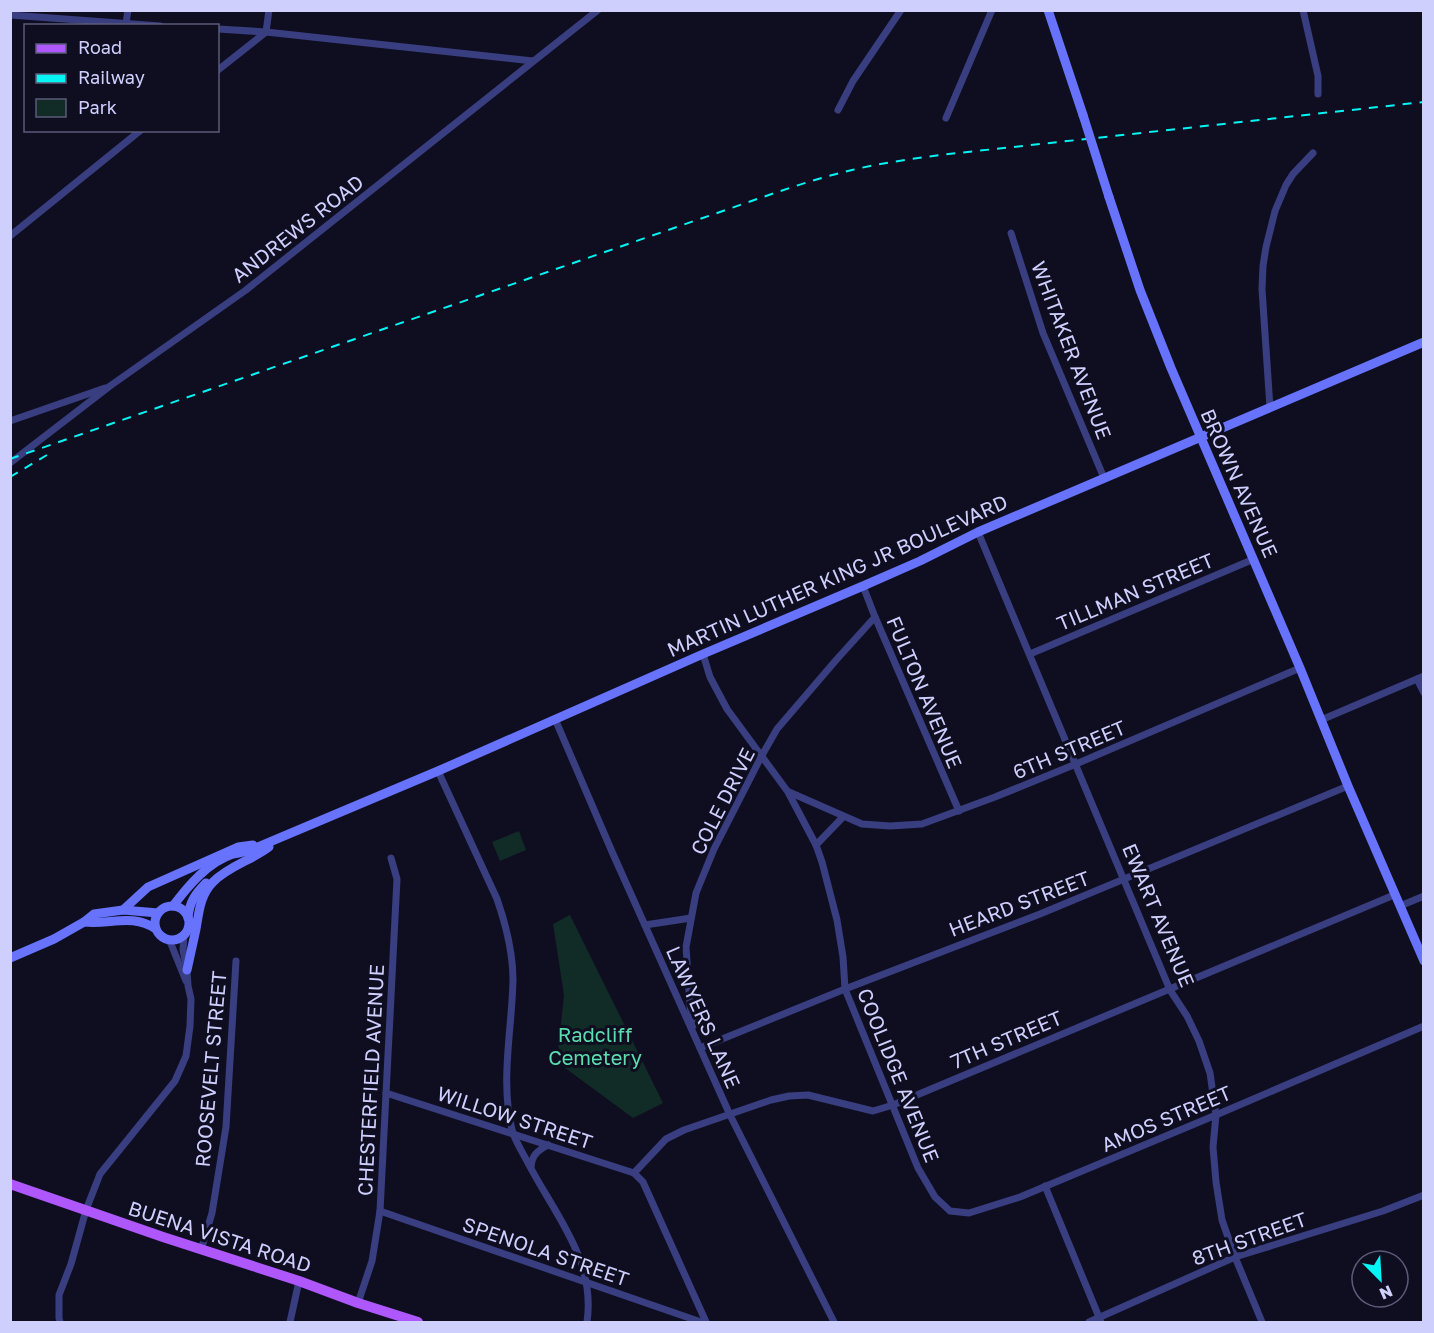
<svg xmlns="http://www.w3.org/2000/svg" width="1434" height="1333" viewBox="0 0 1434 1333" font-family="'Golos Text',sans-serif">
<rect width="100%" height="100%" fill="#0f0e21"/>
<g fill="#112b27">
<path d="M519 831 526 850 500 861 492 842Z"/>
<path d="M570 915 663 1103 633 1118 557 1062 564 995 553 924Z"/>
</g>
<g fill="none" stroke-linecap="round" stroke-linejoin="round">
<g stroke="#393e80" stroke-width="7">
<path d="M1303 10 1318 76V94"/>
<path d="M10 15 160 26"/>
<path d="M126 23 128 10"/>
<path d="M218 29 266 32 533 61"/>
<path d="M218 70 266 32 269 10"/>
<path d="M838 110 853 81 901 10"/>
<path d="M946 118 992 10"/>
<path d="M1011 233 1043 333 1104 478"/>
<path d="M10 236 141 130"/>
<path d="M1270 408 1262 289 1263 266 1266 247 1275 211 1286 185 1293 174 1313 153"/>
<path d="M10 421 105 388"/>
<path d="M10 463 110 386 246 290 598 10"/>
<path d="M978 532 1170 990 1187 1016 1199 1041 1210 1073 1216 1115 1213 1147 1216 1182 1222 1220 1235 1257 1262 1322"/>
<path d="M863 586 875 617 959 811"/>
<path d="M703 654 710 677 727 709 788 792 816 845 822 862 837 920 843 957 845 989 918 1168 935 1197 950 1211 969 1213 1020 1197 1216 1115 1424 1026"/>
<path d="M1030 654 1254 559"/>
<path d="M1417 679 1424 693"/>
<path d="M555 719 613 854 730 1115 834 1322"/>
<path d="M1321 720 1424 676"/>
<path d="M438 771 497 899C506 925 513 952 513 980 512 1030 500 1080 512 1130 515 1141 523 1153 528 1163 555 1215 596 1260 587 1322"/>
<path d="M789 792 862 824 890 826 922 824 995 797 1076 764 1300 668"/>
<path d="M816 845 843 817"/>
<path d="M1400 906 1424 896"/>
<path d="M645 925 691 918"/>
<path d="M169 939 186 981"/>
<path d="M693 1026 690 1006 686 947 696 893 714 849 761 757 777 729 837 659 875 617"/>
<path d="M700 1048 845 989 1040 914 1348 786"/>
<path d="M386 1093 634 1173 643 1182 706 1322"/>
<path d="M531 1167C532 1155 537 1151 548 1145"/>
<path d="M634 1173 666 1139 684 1130 771 1100 789 1096 808 1095 873 1111 893 1105 1394 895"/>
<path d="M1045 1186 1101 1322"/>
<path d="M380 1211 701 1322"/>
<path d="M201 1250 212 1213 226 1127 236 961"/>
<path d="M358 1303 372 1261 380 1211 397 879 391 858"/>
<path d="M60 1322 59 1318V1295L71 1264 86 1210 100 1174 175 1081 186 1056 190 1026 191 999 188 986 187 970 183 950 184 934"/>
<path d="M290 1322 299 1281"/>
<path d="M1089 1322 1235 1257 1383 1211 1424 1195"/>
</g>
<g stroke="#6773fd" stroke-width="9">
<path d="M1048 10 1083 115"/>
<path d="M1109 197 1140 290 1171 368 1300 668 1348 786 1424 961"/>
<path d="M173 906C188 886 208 862 233 854 239 853 245 852 251 850L438 771 703 654 863 586 920 561 978 532 1424 342"/>
<circle cx="172" cy="923" r="17"/>
<path d="M123 910 148 887 238 847 253 845"/>
<path d="M188 918C189 903 195 894 206 883"/>
<path d="M84 922C110 925 132 913 156 929"/>
<path d="M10 958 54 939 84 922 94 914 123 910 158 913"/>
<path d="M187 970C190 956 193 943 196 929 199 912 200 895 213 882 229 866 252 860 269 847"/>
</g>
<path stroke="#ad57fc" stroke-width="10" d="M10 1184 163 1237 299 1281 358 1303 418 1322"/>
<g stroke="#04f5f3" stroke-width="2" stroke-dasharray="9 8" stroke-linecap="butt">
<path d="M10 459 763 197C792 187 822 177 852 170 881 163 911 159 940 155L1424 102"/>
<path d="M10 477 52 452"/>
</g>
<path stroke="#6773fd" stroke-width="9" d="M1083 115 1109 197"/>
</g>
<g text-anchor="middle" dominant-baseline="central" stroke-width="6" stroke-linejoin="round" paint-order="stroke">
<g font-size="20" fill="#cfcffe" stroke="#0f0e21">
<text transform="translate(297 228) rotate(-38)">ANDREWS ROAD</text>
<text transform="translate(1072 350) rotate(69)">WHITAKER AVENUE</text>
<text transform="translate(1240 483) rotate(66)">BROWN AVENUE</text>
<text transform="translate(837 575) rotate(-24)">MARTIN LUTHER KING JR BOULEVARD</text>
<text transform="translate(1135 591) rotate(-23)">TILLMAN STREET</text>
<text transform="translate(925 692) rotate(67)">FULTON AVENUE</text>
<text transform="translate(1069 749) rotate(-23)">6TH STREET</text>
<text transform="translate(722 801) rotate(-63)">COLE DRIVE</text>
<text transform="translate(1019 903) rotate(-21)">HEARD STREET</text>
<text transform="translate(1159 915) rotate(67)">EWART AVENUE</text>
<text transform="translate(704 1017) rotate(66)">LAWYERS LANE</text>
<text transform="translate(1006 1039) rotate(-23)">7TH STREET</text>
<text transform="translate(210 1069) rotate(-85)">ROOSEVELT STREET</text>
<text transform="translate(899 1075) rotate(68)">COOLIDGE AVENUE</text>
<text transform="translate(370 1080) rotate(-87)">CHESTERFIELD AVENUE</text>
<text transform="translate(515 1117) rotate(18)">WILLOW STREET</text>
<text transform="translate(1166 1118) rotate(-23)">AMOS STREET</text>
<text transform="translate(220 1236) rotate(18)">BUENA VISTA ROAD</text>
<text transform="translate(1249 1238) rotate(-20)">8TH STREET</text>
<text transform="translate(546 1251) rotate(19)">SPENOLA STREET</text>
</g>
<g font-size="20" fill="#5cddaf" stroke="#0f0e21">
<text x="595" y="1034">Radcliff<tspan x="595" dy="23">Cemetery</tspan></text>
</g>
</g>
<rect width="1434" height="1333" fill="none" stroke="#cfcffe" stroke-width="24"/>
<rect x="24" y="24" width="195" height="108" fill="#0f0e21" stroke="#5c5b79" stroke-width="1.5"/>
<rect x="36" y="44" width="30" height="9" fill="#ad57fc" stroke="#5c5b79" stroke-width="1.5"/>
<text x="78" y="54" font-size="18" fill="#cfcffe">Road</text>
<rect x="36" y="74" width="30" height="9" fill="#04f5f3" stroke="#5c5b79" stroke-width="1.5"/>
<text x="78" y="84" font-size="18" fill="#cfcffe">Railway</text>
<rect x="36" y="99" width="30" height="18" fill="#112b27" stroke="#5c5b79" stroke-width="1.5"/>
<text x="78" y="114" font-size="18" fill="#cfcffe">Park</text>
<g transform="translate(1380 1279) rotate(156)"><circle r="28" fill="#0f0e21" stroke="#5c5b79" stroke-width="1.5"/>
<path d="M0-4.5L10 22L0 15L-10 22Z" fill="#04f5f3"/>
<text y="-9" font-size="16" font-weight="bold" text-anchor="middle" fill="#cfcffe">N</text>
</g>
</svg>
